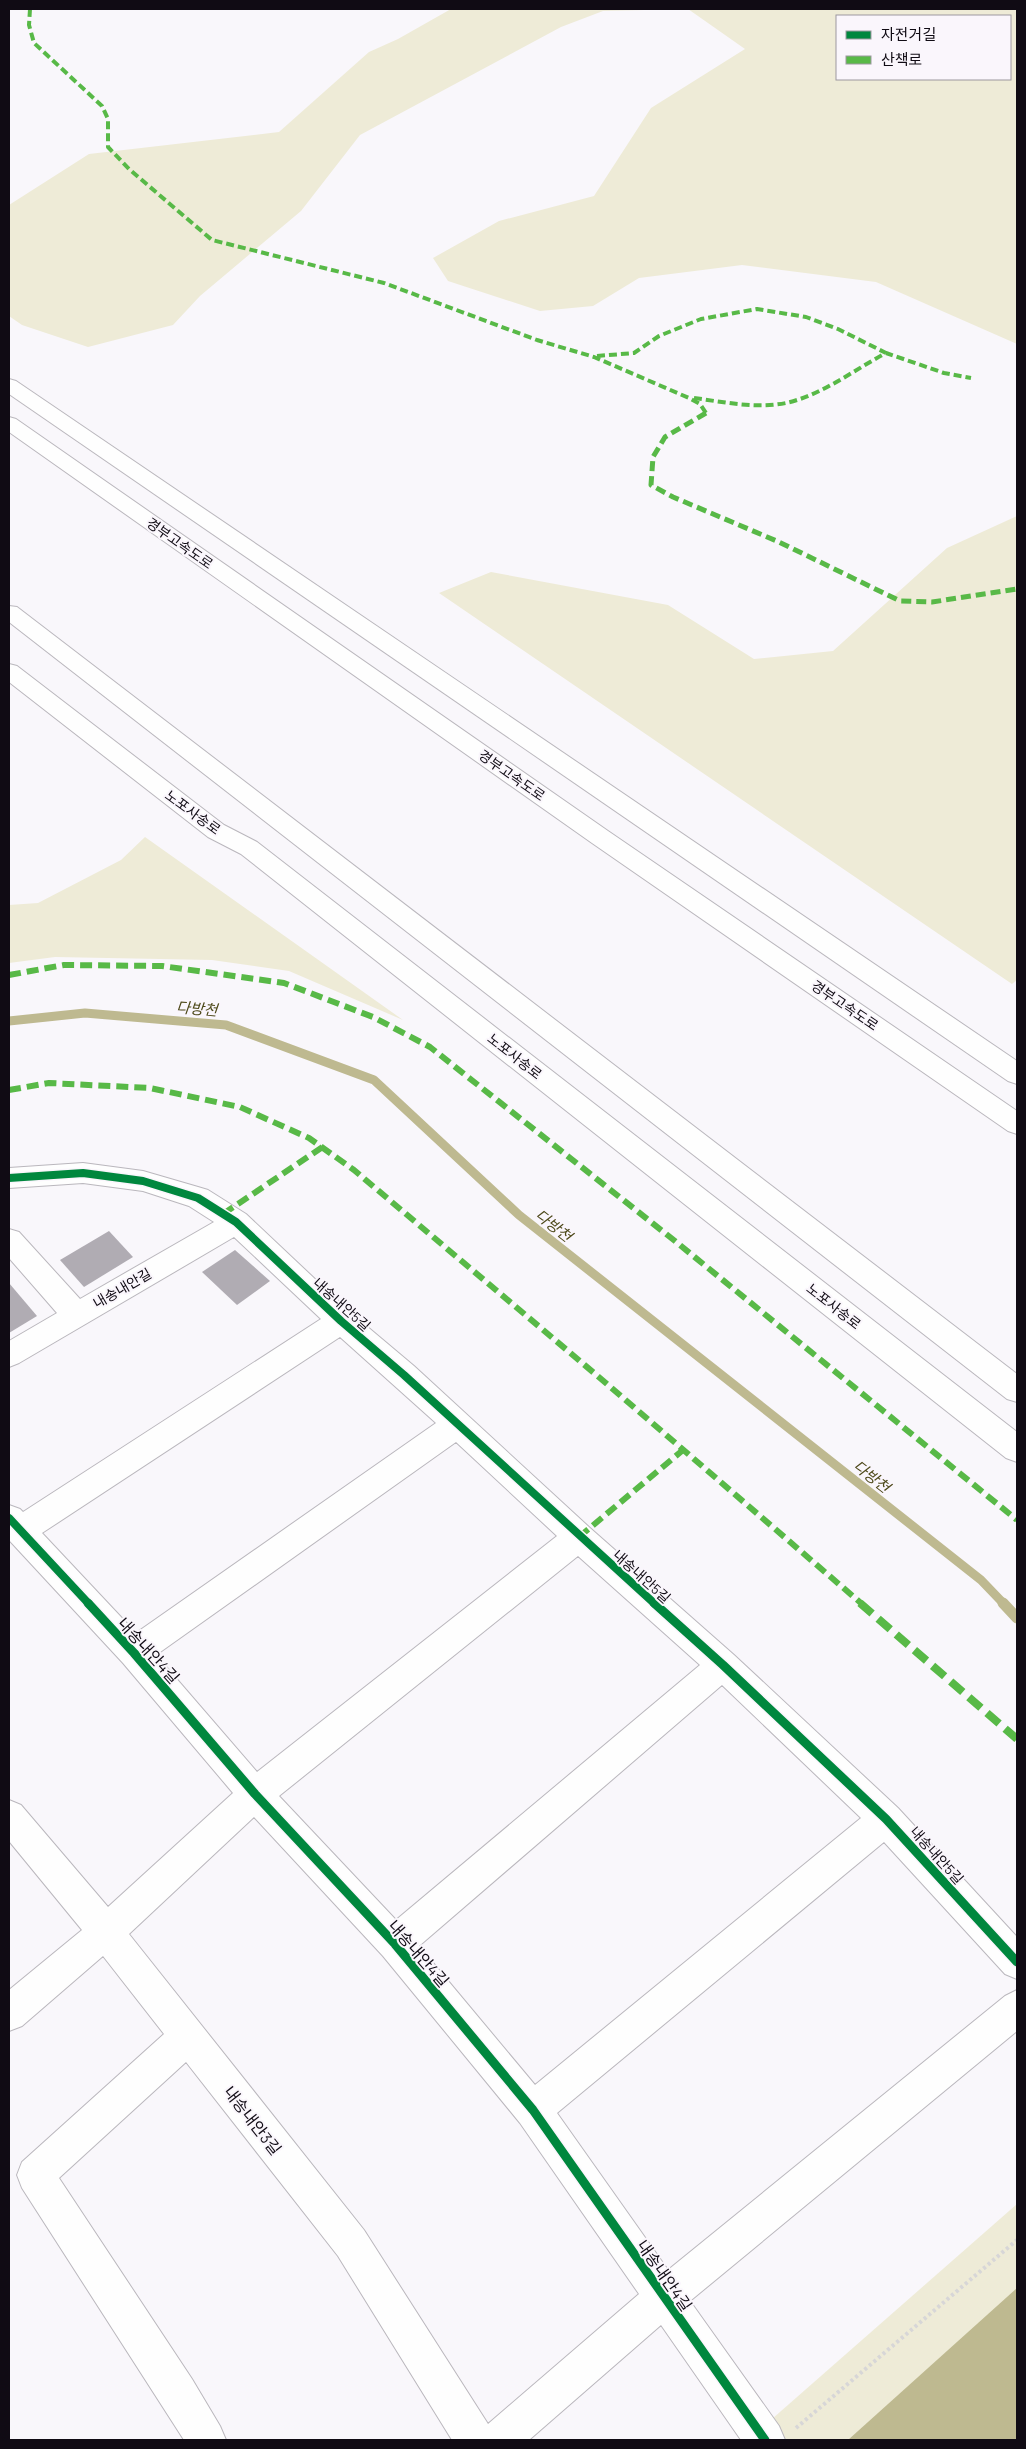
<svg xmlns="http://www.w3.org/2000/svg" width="1026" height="2449" viewBox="0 0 1026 2449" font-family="Barlow,'Noto Sans KR',sans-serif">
<rect width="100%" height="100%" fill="#f9f7fb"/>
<g fill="#eeebd7" fill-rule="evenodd">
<path d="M451 9H686L603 11 561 27 360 135 301 211 200 296 173 325 88 347 22 325 9 316V205L89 154 279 132 369 52 398 39Z"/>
<path d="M688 9H1017V344L876 282 742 265 639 278 593 306 540 311 448 281 433 258 499 221 594 196 651 108 745 49ZM837 16H1010V79H837Z"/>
<path d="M1017 516V980L1012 984 439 593 491 572 668 605 754 659 833 651 947 548Z"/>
<path d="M145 837 403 1020 289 971 212 960 55 957 9 963V905L38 903 121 860Z"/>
<path d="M1017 2204V2440H748Z"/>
</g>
<path fill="#beb990" d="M1017 2288V2440H848Z"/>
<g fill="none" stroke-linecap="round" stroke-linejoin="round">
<path stroke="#beb990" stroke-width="9" d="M9 1021 85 1013 226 1025 374 1080 519 1215 981 1580 1004 1604"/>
<path stroke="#beb990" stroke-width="11" d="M1003 1603 1017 1618"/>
</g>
<g fill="#b0acb3">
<path d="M109 1231 133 1257 84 1287 60 1260Z"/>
<path d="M235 1250 270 1281 237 1305 202 1272Z"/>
<path d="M9 1283 37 1316 9 1333Z"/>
</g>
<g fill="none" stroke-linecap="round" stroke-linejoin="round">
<defs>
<path id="minor" d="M83 1163 143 1171 198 1187 208 1190 246 1214 351 1313 414 1366 590 1528 734 1655 898 1808 1017 1937V1979L1005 1974 884 1842 557 2113 668 2270 1005 1996 1017 1990V2031L690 2301 779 2426 785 2440H741L661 2325 529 2440H452L338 2256 186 2062 59 2178 192 2379 220 2426 226 2440H184L22 2188 17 2175 22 2162 164 2034 103 1956 22 2026 9 2031V1990L82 1930 9 1841V1800L21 1805 108 1907 233 1793 123 1663 9 1540V1505L20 1509 23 1512 321 1319 234 1237 19 1363 9 1367V1341L57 1313 9 1258V1229L19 1232 80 1299 214 1222 189 1206 143 1191 83 1183 9 1188V1168ZM340 1337 436 1423 136 1633 42 1533ZM456 1442 557 1536 257 1772 156 1655ZM578 1556 700 1665 396 1920 279 1796ZM722 1685 861 1818 535 2085 419 1946ZM254 1817 383 1956 520 2123 639 2294 488 2424 364 2230 129 1934Z"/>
<g id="major">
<path d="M9 606 17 607 1017 1374V1402L1007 1399 9 622Z"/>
<path d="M9 664 17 666 224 825 257 842 1017 1432V1462L1006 1458 241 854 208 837 9 682Z"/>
</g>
<g id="highway">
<path d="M9 379 16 381 1017 1061V1084L1008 1081 9 394Z"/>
<path d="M9 417 16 419 608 831 1017 1111V1134L1008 1131 592 843 9 432Z"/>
</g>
</defs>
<use href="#minor" stroke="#bab7bd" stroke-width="2"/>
<use href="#major" stroke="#bab7bd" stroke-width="2"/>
<use href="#highway" stroke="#bab7bd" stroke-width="2"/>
<path stroke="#d7d6d7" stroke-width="4" stroke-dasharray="3 3" stroke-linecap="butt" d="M796 2428 1017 2240"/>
<use href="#minor" fill="#fefefe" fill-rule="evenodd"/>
<use href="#major" fill="#fefefe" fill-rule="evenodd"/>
<use href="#highway" fill="#fefefe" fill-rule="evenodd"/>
<g stroke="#58b947" stroke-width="4" stroke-dasharray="8 4" stroke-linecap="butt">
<path d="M30 9 29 25 34 43 102 106 108 119V147L129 169 212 240 384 283 537 340 594 357 689 398 700 404 706 413 704 414"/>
<path d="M597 356 634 353 659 336 701 319 757 309 806 317 838 329 886 353"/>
<path d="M694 398C724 402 756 409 786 403 822 395 854 370 886 353L944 373 971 378"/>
</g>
<path stroke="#58b947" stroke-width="5" stroke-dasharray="10 5" stroke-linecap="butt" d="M706 413 665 437 653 457 651 485 673 497 779 542 900 601 932 602 1017 589"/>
<g stroke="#58b947" stroke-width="6" stroke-dasharray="12 6" stroke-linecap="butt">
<path d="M9 975 64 965 162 966 284 983 373 1017 430 1047 675 1241 1017 1520"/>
<path d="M9 1090 49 1083 150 1088 240 1107 309 1138 354 1170 607 1384 862 1604"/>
<path d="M223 1214 324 1146"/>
<path d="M579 1537 683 1450"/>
</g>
<path stroke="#58b947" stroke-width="8" stroke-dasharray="16 8" stroke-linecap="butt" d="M860 1603 1017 1739"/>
<defs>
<g id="cycleway-far1">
<path d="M9 1178 83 1173 143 1181 198 1198 236 1222 341 1321 404 1375 655 1604"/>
<path d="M9 1518 89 1604"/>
</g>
<g id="cycleway">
<path d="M88 1603 134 1653 255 1794 395 1944 533 2110 765 2440"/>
<path d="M654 1603 723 1665 886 1819 1017 1962"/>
</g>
</defs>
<use href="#cycleway-far1" stroke="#faf6fc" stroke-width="11"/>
<use href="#cycleway" stroke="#faf6fc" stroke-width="12"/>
<use href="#cycleway-far1" stroke="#00873e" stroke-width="8"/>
<use href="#cycleway" stroke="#00873e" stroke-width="9"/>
</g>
<g text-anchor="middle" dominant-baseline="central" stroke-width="4" stroke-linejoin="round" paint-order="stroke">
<g font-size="14" fill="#100b14" stroke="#faf6fc">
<text transform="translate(180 543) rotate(35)">경부고속도로</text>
<text transform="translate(512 775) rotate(35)">경부고속도로</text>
<text transform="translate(193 812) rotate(36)">노포사송로</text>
<text transform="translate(845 1005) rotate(34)">경부고속도로</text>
<text transform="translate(515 1056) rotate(38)">노포사송로</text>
<text transform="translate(122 1288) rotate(-30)">내송내안길</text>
<text transform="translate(342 1304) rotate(42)">내송내안5길</text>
<text transform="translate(834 1306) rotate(38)">노포사송로</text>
<text transform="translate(642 1576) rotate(42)">내송내안5길</text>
<text transform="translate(937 1855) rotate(48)">내송내안5길</text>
</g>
<g font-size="15" font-style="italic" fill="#4c4818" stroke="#faf6fc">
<text transform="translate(197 1008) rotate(5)">다방천</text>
<text transform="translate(554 1225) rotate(38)">다방천</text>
<text transform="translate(872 1476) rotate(38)">다방천</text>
</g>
<g font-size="16" fill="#100b14" stroke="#faf6fc">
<text transform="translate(149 1650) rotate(48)">내송내안4길</text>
<text transform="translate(419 1953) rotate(49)">내송내안4길</text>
<text transform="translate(253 2120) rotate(52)">내송내안3길</text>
<text transform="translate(665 2275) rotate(55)">내송내안4길</text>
</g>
</g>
<rect width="1026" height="2449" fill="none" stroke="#100b14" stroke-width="20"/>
<rect x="836" y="15" width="175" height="65" fill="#faf6fc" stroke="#9c989f"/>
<rect x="846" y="31" width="25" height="8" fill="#00873e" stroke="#9c989f"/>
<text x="881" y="40" font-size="15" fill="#100b14">자전거길</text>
<rect x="846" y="56" width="25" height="8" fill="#58b947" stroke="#9c989f"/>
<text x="881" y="65" font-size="15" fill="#100b14">산책로</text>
</svg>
